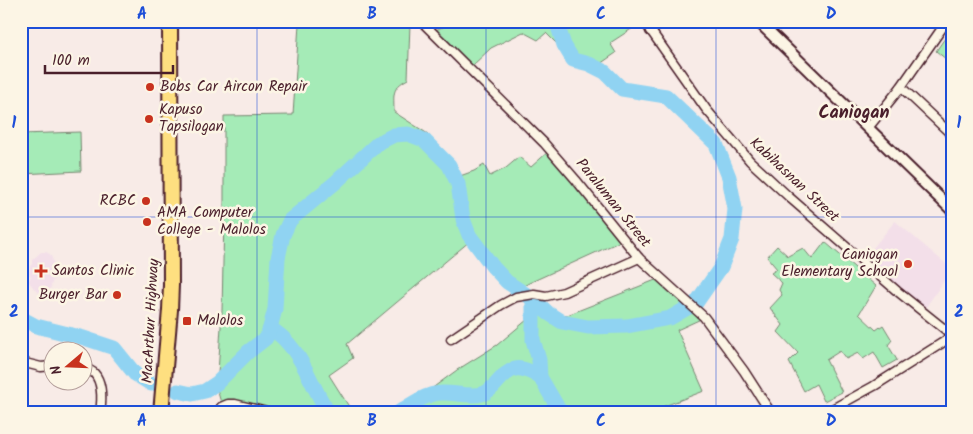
<svg xmlns="http://www.w3.org/2000/svg" width="973" height="434" viewBox="0 0 973 434" font-family="Kalam,sans-serif">
<rect width="100%" height="100%" fill="#f8ebe7"/>
<filter id="ink" filterUnits="userSpaceOnUse"><feTurbulence type="fractalNoise" baseFrequency=".02" numOctaves="2"/><feDisplacementMap in="SourceGraphic" scale="10" xChannelSelector="R" yChannelSelector="G"/><feConvolveMatrix kernelMatrix="1 2 1 2 8 2 1 2 1" color-interpolation-filters="sRGB"/></filter>
<g filter="url(#ink)">
<g fill="#f3dfe9">
<path d="M895 221 952 269 924 310 864 259Z"/>
<path d="M41 252H46L50 254 52 258 57 273 56 277 52 282 51 287 48 291 41 293 37 292 28 281 31 276 29 274 30 266 32 264V260Z"/>
</g>
<g fill="#a5ebb7" stroke="#788571">
<path d="M459 21H629L633 28 610 43 616 53 597 66 575 59 562 49 546 33 538 40 523 32 491 48 472 66 432 31Z"/>
<path d="M299 24H410L408 79C391 88 394 94 394 112L428 134 456 174 457 177 474 171 484 165 490 176 506 168 519 157 531 167 549 151 621 241 529 283 513 292 470 241 347 344 353 358 329 375 353 413H224L217 389 222 311 224 215V116L293 115Z"/>
<path d="M952 28V64L936 51Z"/>
<path d="M80 132 81 171 21 174V134Z"/>
<path d="M825 242 876 286 859 314 876 330 883 325 892 340 888 345 897 360 883 368 874 352 863 359 858 353 846 359 840 351 826 360 842 392 824 401 816 384 804 391 789 362 798 353 778 332 783 325 770 308 782 295 779 290 782 283 771 273 777 269 767 257 777 246 788 256 803 248 812 259Z"/>
<path d="M658 279 701 319 677 330 704 391 646 413H391L427 392 457 370 497 345 540 309 552 321Z"/>
</g>
<g fill="none" stroke-linecap="round" stroke-linejoin="round">
<g stroke="#90d3f2" stroke-width="15">
<path d="M556 21 564 45 573 60 589 64 605 72 622 89 666 96 716 144 729 177 735 209 732 239 721 267 696 303 670 318 627 326 588 327 562 322 548 313 533 299V340L539 360 540 377 561 413"/>
<path d="M21 318 36 326 84 338 114 348 135 374 151 384"/>
<path d="M270 328C276 332 282 336 286 341 306 362 313 390 329 413"/>
<path d="M178 391 192 394 205 391 217 383 248 352 266 338 270 328 275 309 278 258 283 235 290 220 336 182 378 143 394 135 408 134 424 140 449 165 458 184 463 219 469 235 493 267 507 282 533 299"/>
<path d="M398 413C411 404 427 393 443 393 456 393 470 397 482 394 496 390 500 373 515 369 524 367 532 373 540 377"/>
</g>
<defs>
<g id="street">
<path d="M421 21 544 143 576 180 639 258 704 317 744 371 771 413"/>
<path d="M644 21 706 109 750 161 789 197 897 291 952 335"/>
<path d="M650 31 664 21"/>
<path d="M901 87 952 135"/>
<path d="M868 128 901 87 947 21"/>
<path d="M451 339 501 305 516 297 534 294 546 296 564 292 639 258"/>
<path d="M21 362 41 367 52 366"/>
<path d="M82 367C86 369 91 370 94 373 103 383 102 400 100 413"/>
<path d="M21 412 26 413"/>
<path d="M222 413 221 407 228 404H235L271 413"/>
<path d="M825 413 874 386 942 343 952 335"/>
</g>
<path id="secondary" d="M758 21 952 210"/>
<path id="highway" d="M161 413 170 310 171 285 170 21"/>
</defs>
<use href="#street" stroke="#4a1f2b" stroke-width="11"/>
<use href="#secondary" stroke="#4a1f2b" stroke-width="14"/>
<use href="#highway" stroke="#4a1f2b" stroke-width="18"/>
<use href="#street" stroke="#fcf5e5" stroke-width="8"/>
<use href="#secondary" stroke="#fcf5e5" stroke-width="10"/>
<use href="#highway" stroke="#fedf80" stroke-width="14"/>
</g>
</g>
<path fill="none" stroke="#1d4ed8" stroke-width="1" stroke-opacity="0.55" d="M257 21V413M486 21V413M716 21V413M21 217H952"/>
<g fill="#c8321e" stroke="#fcf5e5" stroke-width="2">
<circle cx="150" cy="87" r="5"/>
<circle cx="149" cy="119" r="5"/>
<circle cx="146" cy="201" r="5"/>
<circle cx="147" cy="222" r="5"/>
<circle cx="908" cy="264" r="5"/>
<path d="M38.5 263.5h5v5h5v5h-5v5h-5v-5h-5v-5h5z"/>
<circle cx="117" cy="295" r="5"/>
<rect x="182" y="316" width="10" height="10" rx="2.5"/>
</g>
<g text-anchor="middle" dominant-baseline="central" stroke-width="5" stroke-linejoin="round" paint-order="stroke">
<g font-size="15" fill="#4a1f2b" stroke="#fcf5e5" text-anchor="start">
<text x="160" y="87">Bobs Car Aircon Repair</text>
<text x="159" y="110">Kapuso<tspan x="159" dy="17">Tapsilogan</tspan></text>
<text x="136" y="201" text-anchor="end">RCBC</text>
<text x="157" y="213">AMA Computer<tspan x="157" dy="17">College - Malolos</tspan></text>
<text x="898" y="255" text-anchor="end">Caniogan<tspan x="898" dy="17">Elementary School</tspan></text>
<text x="52" y="271">Santos Clinic</text>
<text x="107" y="295" text-anchor="end">Burger Bar</text>
<text x="197" y="321">Malolos</text>
</g>
<g font-size="15" fill="#4a1f2b" stroke="#fcf5e5">
<text transform="translate(794 180) rotate(43)">Kabihasnan Street</text>
<text transform="translate(613 203) rotate(51)">Paraluman Street</text>
<text transform="translate(151 321) rotate(-87)">MacArthur Highway</text>
</g>
<g font-size="18" font-weight="bold" fill="#4a1f2b" stroke="#fcf5e5">
<text x="854" y="113">Caniogan</text>
</g>
</g>
<rect width="973" height="434" fill="none" stroke="#fcf5e5" stroke-width="55"/>
<g transform="translate(68 366) rotate(251)"><circle r="24" fill="#fcf5e5" stroke="#b59f9b"/>
<path d="M0-4L9 19L0 12L-9 19Z" fill="#c8321e"/>
<text y="-8" font-size="14" font-weight="bold" text-anchor="middle" fill="#4a1f2b">N</text>
</g>
<path d="M45 65v8h128v-8" fill="none" stroke="#4a1f2b" stroke-width="2.5"/>
<text x="52" y="65" font-size="15" fill="#4a1f2b" stroke="#fcf5e5" stroke-width="4" paint-order="stroke">100 m</text>
<rect x="28" y="28" width="918" height="378" fill="none" stroke="#1d4ed8" stroke-width="2"/>
<g font-size="16" text-anchor="middle" font-weight="bold" fill="#1d4ed8">
<text x="142" y="19">A</text>
<text x="372" y="19">B</text>
<text x="601" y="19">C</text>
<text x="831" y="19">D</text>
<text x="14" y="128">1</text>
<text x="959" y="128">1</text>
<text x="14" y="317">2</text>
<text x="959" y="317">2</text>
<text x="142" y="426">A</text>
<text x="372" y="426">B</text>
<text x="601" y="426">C</text>
<text x="831" y="426">D</text>
</g>
</svg>
